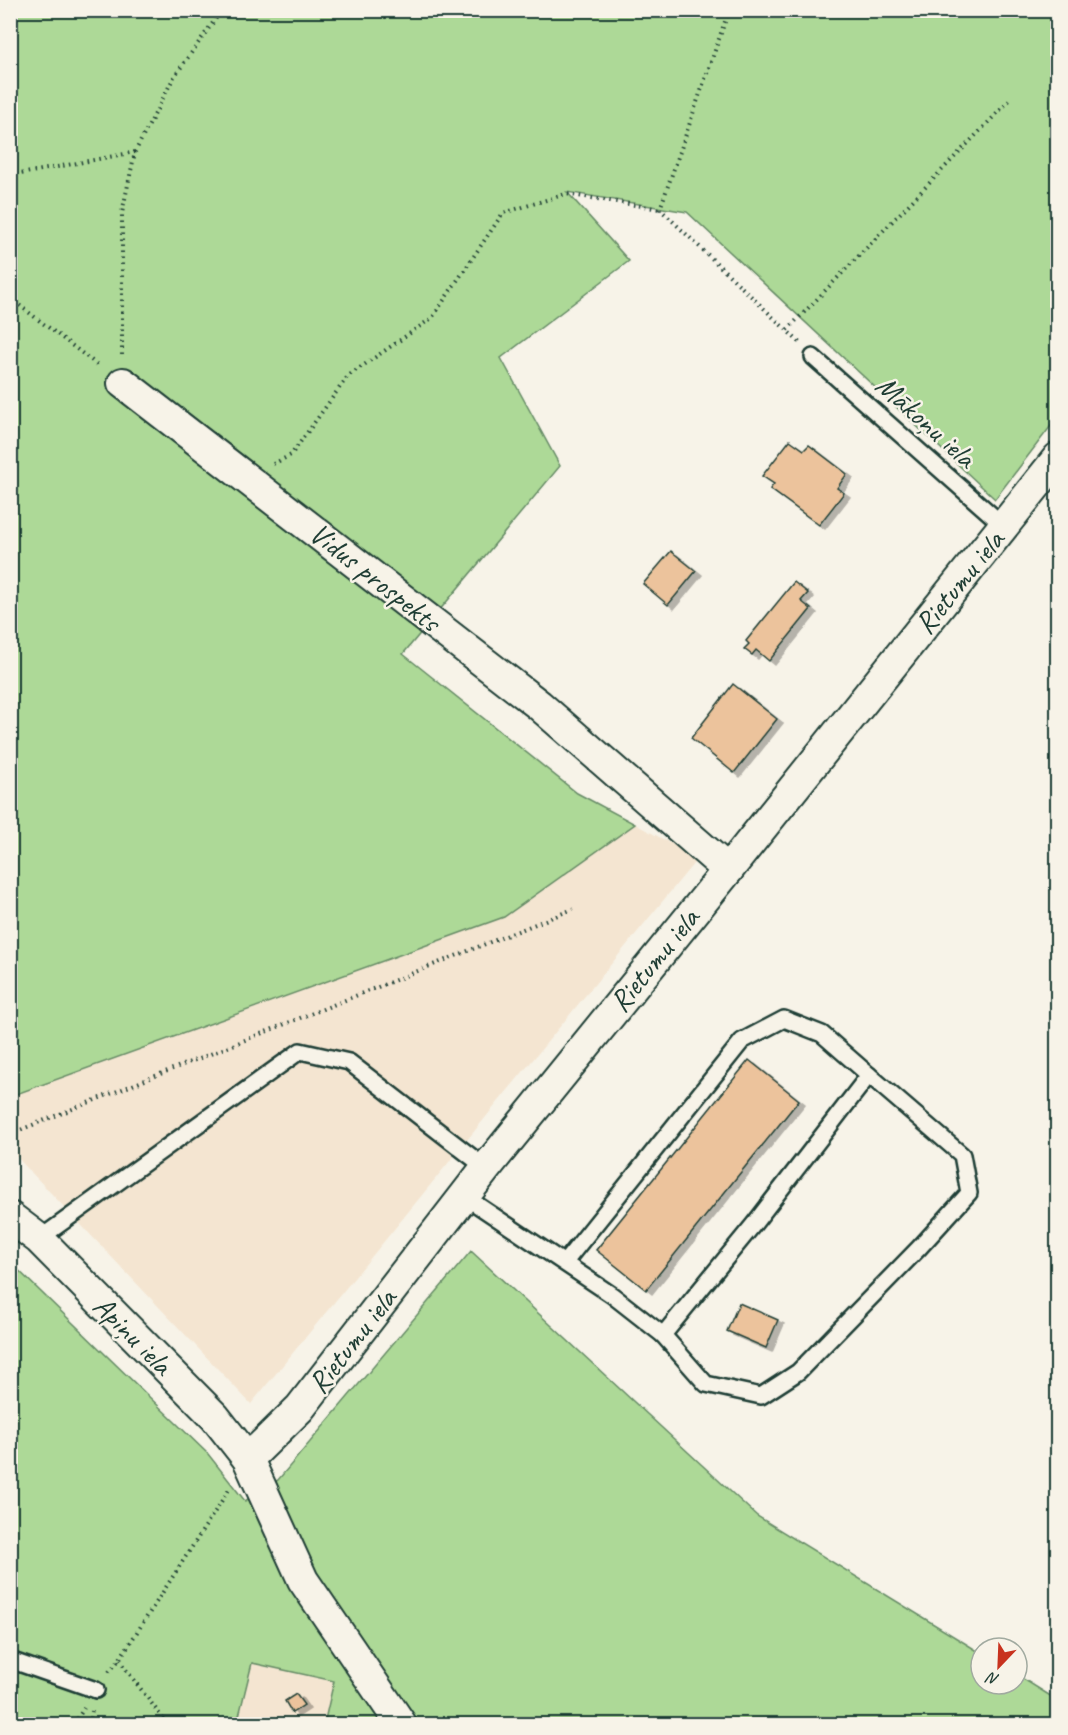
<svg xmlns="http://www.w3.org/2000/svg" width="1068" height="1735" viewBox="0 0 1068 1735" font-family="Caveat,sans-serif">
<defs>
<filter id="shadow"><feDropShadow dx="6" dy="4" stdDeviation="0" flood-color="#0004"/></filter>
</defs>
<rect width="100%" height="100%" fill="#f7f3e8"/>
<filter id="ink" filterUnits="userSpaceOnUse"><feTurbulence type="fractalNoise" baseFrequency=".0167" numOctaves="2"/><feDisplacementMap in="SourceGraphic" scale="12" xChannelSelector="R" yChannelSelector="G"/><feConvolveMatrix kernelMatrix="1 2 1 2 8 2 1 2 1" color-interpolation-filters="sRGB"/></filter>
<g filter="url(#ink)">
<g fill="#f4e5d1">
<path d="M635 824 698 858 251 1404 11 1151V1096L504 917Z"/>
<path d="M252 1663 334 1681 324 1724H237Z"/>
</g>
<g fill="#add997" stroke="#668b66" stroke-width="1.5">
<path d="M11 11H1057V418L995 499 687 212 567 192 629 261 501 358 560 466 403 654 577 793 635 824 504 917 11 1096Z"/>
<path d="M471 1251 757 1516 981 1653V1684H1017V1675L1057 1700V1724H324L334 1681 252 1663 237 1724H11L10 1262 208 1454 245 1501 278 1480Z"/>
</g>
<g fill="#ecc39c" stroke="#1f3d34" stroke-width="1.5" filter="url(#shadow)">
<path d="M790 440 804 450 809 445 847 474 837 488 844 493 819 525 770 489 774 484 762 476Z"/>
<path d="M671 551 696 571 668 605 643 584Z"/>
<path d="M794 582 808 593 801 601 811 609 769 661 756 650 752 655 744 649 749 644 746 641Z"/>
<path d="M733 684 777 719 734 773 691 738Z"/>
<path d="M749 1060 799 1100 646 1290 596 1250Z"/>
<path d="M739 1303 778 1320 766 1348 727 1331Z"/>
<path d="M296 1694 304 1705 292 1713 285 1701Z"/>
</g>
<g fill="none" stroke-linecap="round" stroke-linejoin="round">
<defs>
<g id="lane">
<path d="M813 357 1004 526"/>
<path d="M464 1196 612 1295 663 1335 754 1224 869 1075 822 1034 784 1019 742 1041 565 1262"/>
<path d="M39 1239 300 1051 349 1062 486 1168"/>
<path d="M663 1335 706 1384 761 1396 798 1372 919 1248 969 1193 962 1155 869 1075"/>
<path d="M10 1660 96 1690"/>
</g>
<g id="street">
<path d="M123 383 539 705 728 870"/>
<path d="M10 1217 39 1239 215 1417 248 1459 303 1580 401 1724"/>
<path d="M248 1459 300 1408 486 1168 728 870 1058 458"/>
</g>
</defs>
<use href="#lane" stroke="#1f3d34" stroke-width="20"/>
<use href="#street" stroke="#1f3d34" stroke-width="34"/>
<g stroke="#1f3d34" stroke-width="4" stroke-dasharray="1.5 4.5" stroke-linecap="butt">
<path d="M729 10 660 209 800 343"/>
<path d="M10 176 135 152"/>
<path d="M10 298 100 367"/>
<path d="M787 330 1009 101"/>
<path d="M122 355V213L135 152 174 77 222 10"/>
<path d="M273 464 291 455 348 376 432 318 503 213 566 194 660 209"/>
<path d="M10 1134 573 909"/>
<path d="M119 1660 167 1724"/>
<path d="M109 1672 119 1660 230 1488"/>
<path d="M74 1724 84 1708"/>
<path d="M90 1724 92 1711"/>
</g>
<use href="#lane" stroke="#f7f3e8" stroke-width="15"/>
<use href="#street" stroke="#f7f3e8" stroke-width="30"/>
</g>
</g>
<g text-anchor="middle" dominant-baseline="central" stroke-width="5" stroke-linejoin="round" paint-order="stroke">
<g font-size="30" fill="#1f3d34" stroke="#f7f3e8">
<text transform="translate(926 421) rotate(42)">Mākoņu iela</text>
<text transform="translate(375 577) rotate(38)">Vidus prospekts</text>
<text transform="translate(959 582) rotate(-51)">Rietumu iela</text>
<text transform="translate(654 960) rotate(-51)">Rietumu iela</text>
<text transform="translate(133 1335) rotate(45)">Apiņu iela</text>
<text transform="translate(352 1341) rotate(-52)">Rietumu iela</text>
</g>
</g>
<rect width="1068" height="1735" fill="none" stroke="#f7f3e8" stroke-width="36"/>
<rect x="18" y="18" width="1032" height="1699" fill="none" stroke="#1f3d34" stroke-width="2" filter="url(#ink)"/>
<g transform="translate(999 1666) rotate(203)"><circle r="28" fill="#f7f3e8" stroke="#a1aaa0" stroke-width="1.5"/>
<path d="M0-4.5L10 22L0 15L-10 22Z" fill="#c8321e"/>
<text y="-9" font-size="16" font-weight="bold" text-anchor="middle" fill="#1f3d34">N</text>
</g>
</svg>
